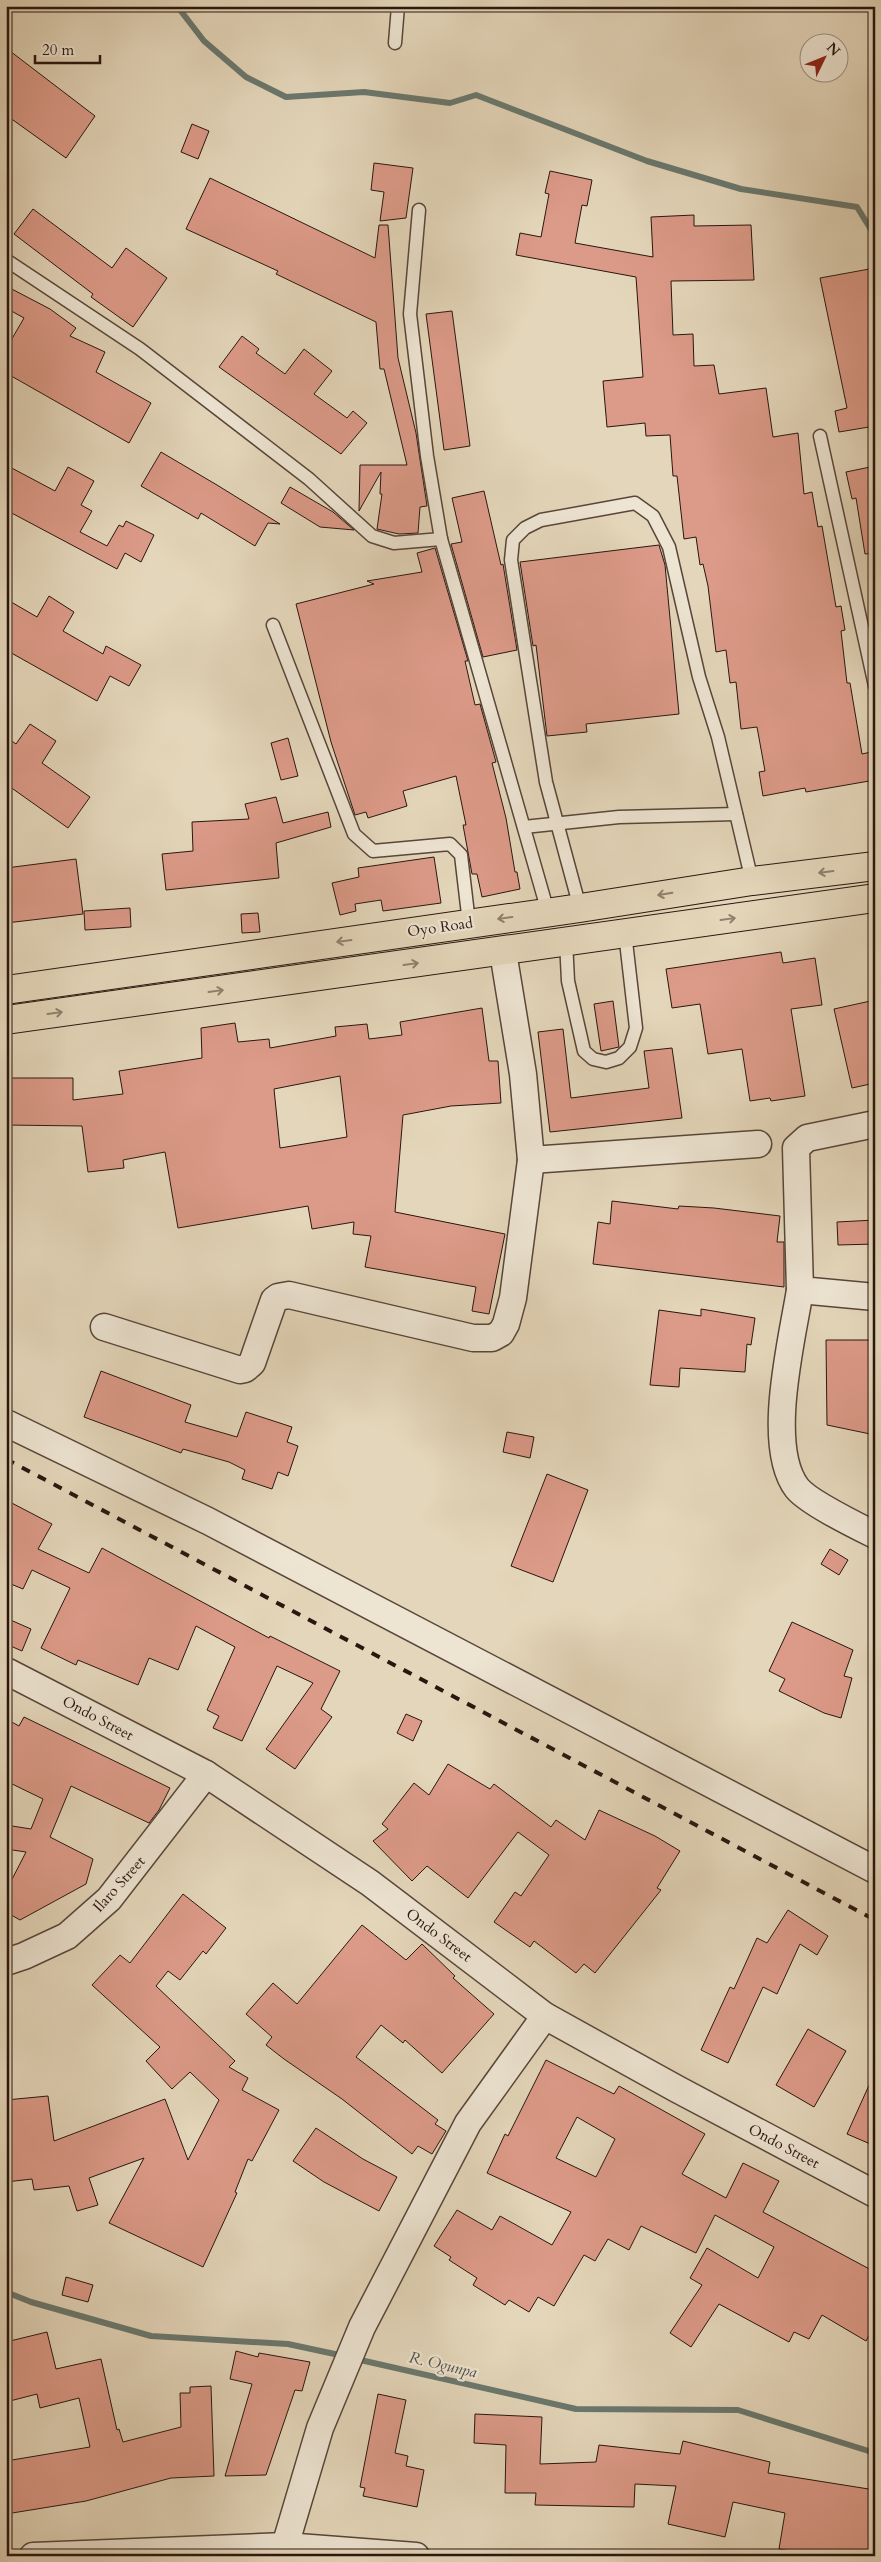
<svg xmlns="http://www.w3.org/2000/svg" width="881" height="2562" viewBox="0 0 881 2562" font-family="Cardo,serif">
<rect width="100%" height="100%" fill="#e4d6ba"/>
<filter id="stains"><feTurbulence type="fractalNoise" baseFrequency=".004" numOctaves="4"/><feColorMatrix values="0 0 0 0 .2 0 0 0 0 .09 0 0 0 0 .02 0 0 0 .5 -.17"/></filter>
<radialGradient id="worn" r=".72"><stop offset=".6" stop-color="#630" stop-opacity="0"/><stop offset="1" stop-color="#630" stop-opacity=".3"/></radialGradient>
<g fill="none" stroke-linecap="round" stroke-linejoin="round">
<g stroke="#6a786e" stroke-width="6">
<path d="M177 6 204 41 246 77 286 97 364 92 450 103 476 95 647 161 741 189 857 207 875 236"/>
<path d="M6 2292 31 2302 151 2336 288 2344 344 2356"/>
<path d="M356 2359 576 2409 738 2410 875 2453"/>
</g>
</g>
<g fill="#dc9a88" stroke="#29160f" fill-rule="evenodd">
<path d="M6 48 95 116 66 158 6 115Z"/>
<path d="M192 124 209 131 198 159 181 152Z"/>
<path d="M374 163 413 168 406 218 380 221 384 192 371 190Z"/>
<path d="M550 171 592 180 587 206 582 205 575 243 653 257 651 217 694 215V226L751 225 754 280 671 281 673 335 693 334 694 366 714 365 719 394 766 388 773 437 798 433 804 494 812 492 818 527 822 526 836 607 841 606 845 630 841 631 847 683H850L862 754 871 752 875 780 806 792 805 788 763 796 759 772 765 771 757 727 741 729 736 682 730 683 726 650 716 652 708 586 703 564 700 565 696 537 684 539 677 476H673L670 435 646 436 645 423 607 427 603 381 643 377 636 277 516 255 520 233 541 237 549 194 545 193Z"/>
<path d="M210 178 375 258 379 225H388L398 358 416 433 427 506 420 507 418 533 399 534 377 529 382 494H380L381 472 359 511 360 465H407L384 369H380L376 322 276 274 278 271 186 229Z"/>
<path d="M33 209 112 268 126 248 167 278 133 327 91 297 93 294 14 234Z"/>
<path d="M875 268V426L839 432 835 411 847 408 820 278Z"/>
<path d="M6 286 50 309 76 328 70 336 105 352 96 372 151 403 129 443 6 373V349L24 318 6 308Z"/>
<path d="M452 311 470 446 444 450 426 314Z"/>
<path d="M242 336 259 349 256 353 285 374 304 349 332 371 314 394 347 418 353 411 367 423 341 454 219 367Z"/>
<path d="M161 452 217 485 280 524 268 523 255 546 201 513 198 519 141 486Z"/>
<path d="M6 465 55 491 68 467 94 481 81 505 92 511 80 532 107 546 119 525 123 527 126 521 154 535 141 562 125 553 117 569 6 510Z"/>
<path d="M875 466V553L865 554 856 498 852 499 846 472Z"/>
<path d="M290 487 333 512 354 530 320 527 281 503Z"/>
<path d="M484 491 501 565 503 564 517 650 483 657 451 544 462 542 452 498Z"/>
<path d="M659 545 665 565 679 714 586 724 587 732 547 736 536 645 533 646 520 562Z"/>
<path d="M435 548 468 661H465L475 705 480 704 496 762 492 763 506 818 515 872H517L520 889 482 897 477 874H472L463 825H466L456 776 403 791 407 806 368 818 366 812 355 815 331 742 296 604 374 584 367 581 422 572 417 553Z"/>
<path d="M49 596 74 612 63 631 103 654 106 646 141 665 129 686 110 676 97 701 6 650V599L37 617Z"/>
<path d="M30 724 56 741 42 763 90 797 68 828 6 784V737L16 744Z"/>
<path d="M288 738 298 776 281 780 271 743Z"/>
<path d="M276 797 283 823 328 812 331 827 276 843 279 878 166 890 162 854 193 851 192 822 249 819 245 804Z"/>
<path d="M434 857 441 903 383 911 381 900 355 904 356 911 340 915 332 883 359 877 358 868Z"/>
<path d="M76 859 83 914 6 923V868Z"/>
<path d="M130 908 131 927 85 930 84 911Z"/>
<path d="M258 913 260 932 242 933 241 914Z"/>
<path d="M781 952 783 963 815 958 822 1005 791 1009 805 1096 771 1101 770 1098 750 1101 742 1049 708 1054 700 1004 672 1008 666 969Z"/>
<path d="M875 1000V1083L852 1088 834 1009Z"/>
<path d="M613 1001 619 1047 601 1051 594 1004Z"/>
<path d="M482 1008 489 1061H498L501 1103 451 1106 403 1115 395 1212 505 1234 489 1314 472 1311 476 1287 365 1267 371 1236 353 1234 354 1222 312 1229 308 1206 178 1228 165 1152 123 1160 124 1168 88 1172 82 1126 6 1125V1078H73V1100L123 1094 119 1071 202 1058 201 1028 235 1023 238 1042 269 1039 270 1048 336 1036 335 1027 367 1024 369 1039 402 1035 400 1022ZM340 1076 347 1137 280 1148 274 1089Z"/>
<path d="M563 1029 571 1098 649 1088 644 1051 672 1048 682 1118 550 1132 538 1032Z"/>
<path d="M612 1201 678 1209 679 1206 714 1208 780 1216 777 1242H784V1287L593 1264 598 1222 610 1224Z"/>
<path d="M875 1220V1244L838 1245 837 1222Z"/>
<path d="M701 1309 755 1318 751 1345 747 1344 745 1372 680 1368 679 1387 650 1385 659 1310 701 1316Z"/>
<path d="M826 1340H875V1435L827 1425Z"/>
<path d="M101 1371 191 1405 185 1422 237 1437 246 1412 292 1427 287 1442 298 1446 288 1476 278 1472 272 1489 242 1479 245 1470 229 1462 183 1449 181 1453 84 1417Z"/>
<path d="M507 1432 534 1437 530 1458 503 1452Z"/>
<path d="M547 1474 588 1490 553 1582 511 1566Z"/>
<path d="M6 1500 52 1524 38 1549 89 1573 102 1548 269 1638 270 1636 340 1671 321 1709 332 1717 295 1769 266 1749 313 1683 277 1666 242 1741 213 1728 219 1716 207 1710 235 1647 196 1626 178 1670 149 1658 138 1685 78 1660 76 1665 41 1648 70 1588 32 1570 23 1589 6 1582Z"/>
<path d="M830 1549 848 1560 839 1575 821 1564Z"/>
<path d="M6 1618 31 1629 22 1651 6 1644Z"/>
<path d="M792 1622 853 1650 844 1676 852 1678 841 1718 824 1713 779 1691 785 1679 769 1671Z"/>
<path d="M406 1714 422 1721 413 1741 397 1733Z"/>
<path d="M24 1717 170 1788 159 1810 149 1823 71 1786 50 1837 93 1859 86 1884 20 1920 6 1912V1891L26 1852 6 1849V1825L31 1829 43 1799 6 1781V1719L19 1726Z"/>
<path d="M448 1764 490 1789 494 1784 551 1827 556 1820 585 1840 599 1810 655 1836 680 1851 657 1888 661 1890 595 1973 584 1964 576 1973 534 1941 530 1947 494 1922 515 1892 521 1896 549 1855 518 1832 468 1898 427 1866 412 1881 373 1841 388 1829 382 1824 414 1783 429 1795Z"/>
<path d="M183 1894 226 1928 206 1954 203 1951 180 1980 168 1971 156 1986 235 2061 229 2067 248 2078 242 2090 279 2110 252 2161 248 2159 235 2192 237 2193 203 2267 109 2223 144 2158 89 2178 98 2205 77 2211 69 2186 34 2190 32 2179 6 2182V2100L48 2096 54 2141 165 2099 188 2160 219 2100 190 2072 172 2089 146 2061 160 2047 92 1985 120 1955 130 1963Z"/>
<path d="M788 1910 828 1936 817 1955 800 1944 777 1994 763 1987 728 2063 701 2050 730 1987 734 1989 757 1938 767 1943Z"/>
<path d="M362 1925 406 1960 422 1944 455 1976 453 1978 494 2014 442 2073 405 2040 403 2043 381 2025 356 2057 438 2120 435 2124 446 2131 432 2154 418 2146 412 2154 342 2099 284 2059 266 2045 272 2037 246 2014 273 1983 297 2004Z"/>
<path d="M808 2029 846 2051 814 2107 776 2085Z"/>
<path d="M546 2060 614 2094 619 2086 705 2134 682 2174 726 2198 743 2163 779 2181 763 2212 875 2272V2325L866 2341 822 2315 809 2339 794 2332 789 2342 719 2304 691 2347 670 2333 702 2285 690 2278 707 2248 758 2278 774 2247 715 2215 696 2253 641 2226 629 2250 608 2239 595 2261 584 2255 554 2306 538 2297 529 2312 509 2300 505 2305 473 2285 477 2278 449 2260 451 2257 434 2246 457 2210 492 2230 500 2216 552 2245 571 2212 487 2173 505 2134 508 2136ZM577 2117 615 2139 596 2177 556 2158Z"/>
<path d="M875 2072V2146L847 2134Z"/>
<path d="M316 2128 363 2159 397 2177 379 2211 324 2182 293 2161Z"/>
<path d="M66 2277 93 2285 88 2302 62 2295Z"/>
<path d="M47 2332 56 2369 101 2359 117 2430 119 2429 123 2442 181 2427 180 2393H190V2387L211 2386 214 2476 171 2478 86 2501 6 2514V2461L90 2447 79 2398 40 2408 37 2394 6 2402V2342Z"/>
<path d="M236 2351 258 2357 259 2353 310 2362 302 2391 295 2390 266 2475 225 2476 252 2384 230 2379Z"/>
<path d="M378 2394 406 2400 395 2453 408 2456 406 2466 424 2470 417 2507 363 2496 365 2488 360 2487Z"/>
<path d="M475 2414 542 2417 540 2464 596 2462 599 2445 680 2454 683 2441 770 2462 768 2473 875 2490V2556H823L779 2549 785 2513 733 2502 725 2537 668 2524 676 2486 635 2484 634 2507 535 2505 536 2493H505L506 2445 474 2443Z"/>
</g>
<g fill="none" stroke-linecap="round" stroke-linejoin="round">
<defs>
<g id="service">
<path d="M395 43 398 6"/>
<path d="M419 210 410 314 427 456 441 539 548 912"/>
<path d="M6 260 140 349 309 479 372 536 394 543 441 539"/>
<path d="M820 436 875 686"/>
<path d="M273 625 354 834 373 851 450 844 461 855 469 923"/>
<path d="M524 827 619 817 736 814"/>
<path d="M580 908 546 782 511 560 513 540 525 528 541 520 635 503 653 516 669 547 699 677 718 737 752 881"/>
<path d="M566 941 568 981 584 1051 593 1059 606 1062 619 1058 630 1047 636 1028 625 933"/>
</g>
<g id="minor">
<path d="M875 1124 807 1138 796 1148 800 1290 875 1297"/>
<path d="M531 1160 758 1144"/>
<path d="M800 1290C792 1340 765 1446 797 1488 808 1502 857 1526 875 1535"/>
<path d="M104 1327 240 1370 245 1369 252 1363 274 1300 278 1297 289 1295 473 1338H492L501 1333 506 1324 513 1298 531 1160 523 1074 503 952"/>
<path d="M6 1423 208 1521 875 1870"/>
<path d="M6 1671 206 1774 370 1883 545 2016 677 2089 875 2194"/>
<path d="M6 1962 24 1956 67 1936 109 1899 206 1774"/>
<path d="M285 2546 320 2428 362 2327 468 2123 545 2016"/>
<path d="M33 2556 285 2546 416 2556"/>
</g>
<g id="primary">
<path d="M6 990 580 908 752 881 875 866"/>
<path d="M6 1020 875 898"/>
</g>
</defs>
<use href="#service" stroke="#58463a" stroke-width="15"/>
<use href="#minor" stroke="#58463a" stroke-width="29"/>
<use href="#primary" stroke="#29160f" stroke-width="30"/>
<use href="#service" stroke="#ede4d2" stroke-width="12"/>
<use href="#minor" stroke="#ede4d2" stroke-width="26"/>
<use href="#primary" stroke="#e4d6ba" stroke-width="28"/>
<path stroke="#29160f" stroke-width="4" stroke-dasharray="9 9" stroke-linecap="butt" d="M6 1459 875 1920"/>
</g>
<defs><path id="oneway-shaft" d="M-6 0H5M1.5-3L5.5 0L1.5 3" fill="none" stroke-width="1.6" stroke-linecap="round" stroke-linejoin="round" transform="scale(1.25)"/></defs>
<g stroke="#90806d">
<use href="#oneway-shaft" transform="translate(826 872) rotate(173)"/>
<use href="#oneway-shaft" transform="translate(665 894) rotate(171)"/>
<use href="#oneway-shaft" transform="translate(505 918) rotate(172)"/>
<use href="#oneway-shaft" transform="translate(728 919) rotate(-8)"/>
<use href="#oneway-shaft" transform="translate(344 941) rotate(172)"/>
<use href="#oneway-shaft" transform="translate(411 964) rotate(-8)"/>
<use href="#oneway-shaft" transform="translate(216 991) rotate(-8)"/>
<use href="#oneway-shaft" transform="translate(55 1013) rotate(-8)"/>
</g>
<g text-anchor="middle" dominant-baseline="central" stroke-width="4.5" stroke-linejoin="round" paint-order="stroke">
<g font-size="15" fill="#29160f" stroke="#ede4d2">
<text transform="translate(440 927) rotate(-8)">Oyo Road</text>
<text transform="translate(98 1718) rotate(28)">Ondo Street</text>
<text transform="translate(119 1884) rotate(-48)">Ilaro Street</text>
<text transform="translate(439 1935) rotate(37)">Ondo Street</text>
<text transform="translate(784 2146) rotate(28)">Ondo Street</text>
</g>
<g font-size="16" font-style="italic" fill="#4f4f47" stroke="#ede4d2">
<text transform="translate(443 2365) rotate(13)">R. Ogunpa</text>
</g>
</g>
<rect width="881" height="2562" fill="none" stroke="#e4d6ba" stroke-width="25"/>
<rect x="8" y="8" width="866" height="2547" fill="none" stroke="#29160f" stroke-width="2.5"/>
<rect x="12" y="12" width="856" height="2537" fill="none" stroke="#29160f"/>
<g transform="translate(824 58) rotate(47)"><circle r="24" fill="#ede4d2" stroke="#9f9284"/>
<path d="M0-4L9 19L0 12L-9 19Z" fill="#8f2418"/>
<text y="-8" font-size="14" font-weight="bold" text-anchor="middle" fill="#29160f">N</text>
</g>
<path d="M35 55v8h65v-8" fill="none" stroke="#29160f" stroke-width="2.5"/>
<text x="42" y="55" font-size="15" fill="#29160f" stroke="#ede4d2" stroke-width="4" paint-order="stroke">20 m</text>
<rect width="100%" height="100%" filter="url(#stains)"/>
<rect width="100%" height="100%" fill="url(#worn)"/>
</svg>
